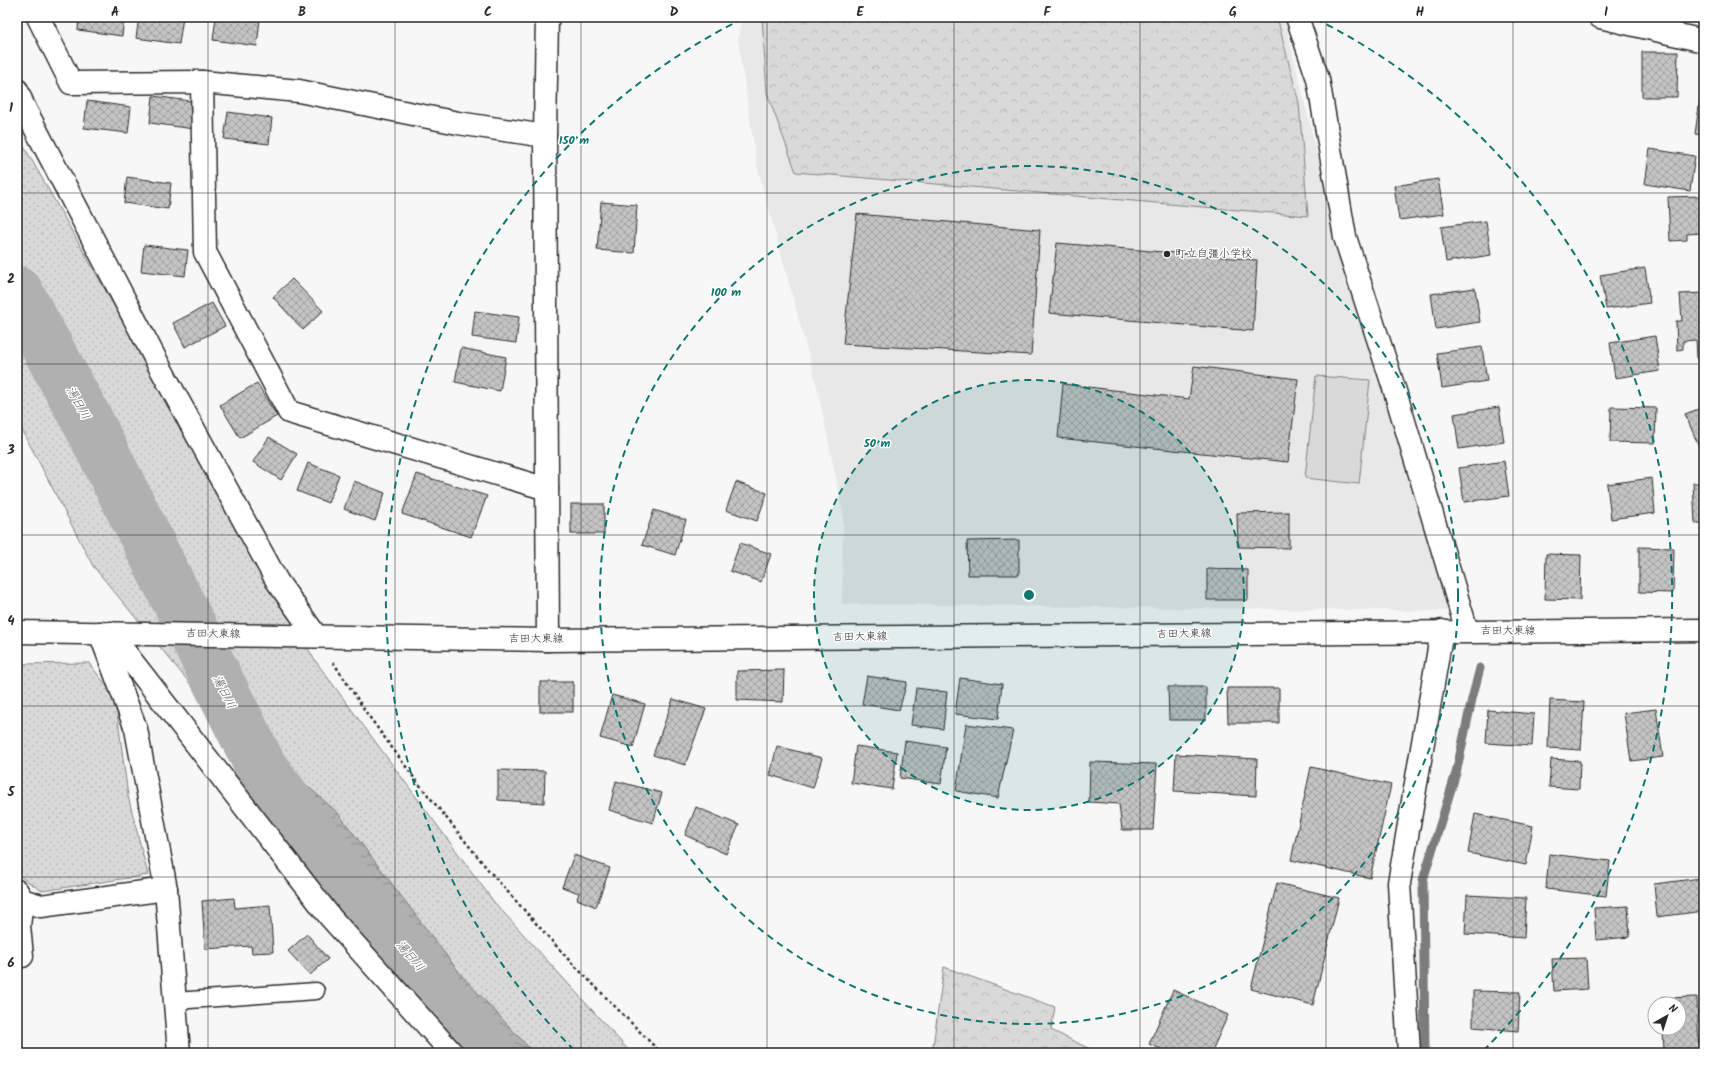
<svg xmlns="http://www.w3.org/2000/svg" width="1721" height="1070" viewBox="0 0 1721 1070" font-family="Kalam,'Klee One',sans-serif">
<defs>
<pattern id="grass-dots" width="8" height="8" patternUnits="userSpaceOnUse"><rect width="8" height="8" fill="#d9d9d9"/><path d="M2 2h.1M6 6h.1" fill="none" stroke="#bababa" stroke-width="1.8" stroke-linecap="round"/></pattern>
<pattern id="forest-crowns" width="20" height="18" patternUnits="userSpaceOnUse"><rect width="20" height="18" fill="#d9d9d9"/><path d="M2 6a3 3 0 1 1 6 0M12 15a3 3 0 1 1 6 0" fill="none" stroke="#bababa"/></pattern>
<pattern id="water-waves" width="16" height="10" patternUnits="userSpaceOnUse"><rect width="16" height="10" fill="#b0b0b0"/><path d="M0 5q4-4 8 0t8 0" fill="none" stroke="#8f8f8f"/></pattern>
<pattern id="building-cross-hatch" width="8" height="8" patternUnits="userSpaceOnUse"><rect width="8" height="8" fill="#c4c4c4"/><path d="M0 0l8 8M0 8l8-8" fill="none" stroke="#9f9f9f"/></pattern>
</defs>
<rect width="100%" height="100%" fill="#f7f7f7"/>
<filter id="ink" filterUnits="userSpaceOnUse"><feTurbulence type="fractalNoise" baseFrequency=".025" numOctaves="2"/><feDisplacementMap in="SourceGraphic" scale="8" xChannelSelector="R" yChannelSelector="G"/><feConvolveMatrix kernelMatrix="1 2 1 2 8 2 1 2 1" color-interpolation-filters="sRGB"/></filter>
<g filter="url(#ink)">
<path fill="#e8e8e8" d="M742 17H1284L1338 240 1449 611 842 604 843 513 817 386 757 166 738 40Z"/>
<g fill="url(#grass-dots)" stroke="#828282">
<path d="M17 134 314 659 494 902 631 1053H495L93 566 17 420Z"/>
<path d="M89 663 115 697 128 796 148 875 42 891 17 874V664Z"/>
</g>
<g fill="url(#forest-crowns)" stroke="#828282">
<path d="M762 17H1277L1299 103 1308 216 796 172 767 93Z"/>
<path d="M944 967 1055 1007 1051 1030 1098 1053H932Z"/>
</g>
<path fill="#d9d9d9" stroke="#828282" d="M1316 376 1370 380 1359 484 1305 478Z"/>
<path fill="url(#water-waves)" stroke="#7b7b7b" d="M249 742 285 766 338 813 462 976 534 1053H498L379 920Z"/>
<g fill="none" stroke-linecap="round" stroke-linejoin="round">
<path stroke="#7b7b7b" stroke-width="9" d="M1425 1053 1423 880 1456 773 1472 699 1480 668"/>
<path stroke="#b0b0b0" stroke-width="52" d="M17 292 88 422 261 767 331 860 379 920 442 997 491 1053"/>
</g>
<g fill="url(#building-cross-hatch)" stroke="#2b2b2b">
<path d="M79 17H124L122 36 78 30Z"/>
<path d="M139 17H183L179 44 136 38Z"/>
<path d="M216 17H243L260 19 257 46 213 40Z"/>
<path d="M1642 52H1678L1677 97H1642Z"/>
<path d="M153 96 198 102 194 129 150 123Z"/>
<path d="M1700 99 1704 100V135L1695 134Z"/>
<path d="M87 101 131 107 128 133 84 128Z"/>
<path d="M228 112 272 118 269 144 224 139Z"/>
<path d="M1650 149 1695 156 1690 191 1645 184Z"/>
<path d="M1704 163V182H1701Z"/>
<path d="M127 177 171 183 168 209 124 203Z"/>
<path d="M1438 179 1444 214 1399 220 1394 186Z"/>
<path d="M1700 196 1702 233 1687 234V240L1670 241 1668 197Z"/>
<path d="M601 202 637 205 634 253 597 250Z"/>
<path d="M857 214 1040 230 1031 355 843 344Z"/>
<path d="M1486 221 1491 255 1446 262 1441 227Z"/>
<path d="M1057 243 1257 260 1253 331 1049 313Z"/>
<path d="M144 245 188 250 185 276 141 271Z"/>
<path d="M1645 268 1650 303 1606 309 1600 275Z"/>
<path d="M292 279 323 311 303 330 273 297Z"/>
<path d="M1475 288 1480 322 1436 329 1431 294Z"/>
<path d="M1704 293V359H1697L1696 340 1683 341V349L1677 350 1676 321H1682L1680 294Z"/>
<path d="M212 303 225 326 185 347 173 323Z"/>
<path d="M475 311 519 317 516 343 472 337Z"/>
<path d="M1655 336 1660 371 1615 378 1610 343Z"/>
<path d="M1482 347 1487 381 1442 388 1437 353Z"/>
<path d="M461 348 506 357 500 391 455 382Z"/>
<path d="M1194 366 1298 379 1288 462 1058 438 1063 384 1189 399Z"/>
<path d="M257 383 277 416 240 438 220 405Z"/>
<path d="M1499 407 1504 442 1459 449 1454 414Z"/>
<path d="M1611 407 1656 408 1655 443 1610 442Z"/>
<path d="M1704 407V456H1703L1685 414Z"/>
<path d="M269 437 297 454 281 480 253 462Z"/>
<path d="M1504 461 1509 496 1464 502 1459 468Z"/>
<path d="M308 463 339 475 328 503 297 491Z"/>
<path d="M417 474 487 496 471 537 402 514Z"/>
<path d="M1652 478 1655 513 1611 519 1607 484Z"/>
<path d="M354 481 385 493 375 521 344 509Z"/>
<path d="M736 482 767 493 757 521 726 510Z"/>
<path d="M1693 483H1704V523H1695Z"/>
<rect x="571" y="504" width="33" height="30"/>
<path d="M654 510 686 520 675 555 642 545Z"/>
<path d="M1289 512V548L1238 547 1237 513Z"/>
<path d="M1019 540V575H968L967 541Z"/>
<path d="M740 543 771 554 761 582 730 571Z"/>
<path d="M1639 547 1674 548 1673 593 1639 592Z"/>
<path d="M1546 554 1581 555 1580 600 1545 599Z"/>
<path d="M1207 569 1248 570V600H1207Z"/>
<path d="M784 670 783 702 737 700V671Z"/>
<path d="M867 676 907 682 899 710 862 704Z"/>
<path d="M960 678 1002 684 998 719 955 714Z"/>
<rect x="540" y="682" width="33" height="30"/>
<path d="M1168 687H1206V720H1169Z"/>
<path d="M916 688 947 692 943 729 911 725Z"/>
<path d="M1227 688H1279V723H1228Z"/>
<path d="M612 695 645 704 633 747 600 738Z"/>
<path d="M673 699 706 709 685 765 653 755Z"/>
<path d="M1550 700 1584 702 1581 750 1548 748Z"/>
<path d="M1656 709 1663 757 1631 761 1624 713Z"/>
<path d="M1488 710 1534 714 1532 746 1486 743Z"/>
<path d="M966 724 1013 730 998 798 956 791Z"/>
<path d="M905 741 946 747 941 784 900 778Z"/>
<path d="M777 746 822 758 813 788 770 775Z"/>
<path d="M856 746 897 752 892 789 851 783Z"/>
<path d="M1176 754 1257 759 1256 796 1174 791Z"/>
<path d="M1551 759 1580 761 1579 789 1549 787Z"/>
<path d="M1090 762 1157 764 1153 830H1122L1119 804 1089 802Z"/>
<path d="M1311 767 1391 785 1370 878 1291 860Z"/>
<path d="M498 770 545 771 544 803 498 800Z"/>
<path d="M616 781 662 793 653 823 609 810Z"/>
<path d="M696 807 739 825 726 854 685 835Z"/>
<path d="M1475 814 1533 826 1526 865 1468 853Z"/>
<path d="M1549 854 1610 861 1606 896 1546 889Z"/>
<path d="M574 855 610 868 596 907 577 899 579 893 562 887Z"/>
<path d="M1701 878 1704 911 1657 917 1654 884Z"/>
<path d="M1277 883 1339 898 1313 1005 1251 989Z"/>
<path d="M1467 895 1526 898 1524 938 1465 934Z"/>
<path d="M234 898 235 908 270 905 273 952 252 953 251 946 205 949 202 901Z"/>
<path d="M1628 906 1630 937 1596 940 1594 908Z"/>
<path d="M307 934 328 959 310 975 288 951Z"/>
<path d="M1586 958 1588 989 1554 991 1552 959Z"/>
<path d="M1173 990 1228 1015 1211 1053H1170L1149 1044Z"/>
<path d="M1473 991 1520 992 1518 1031 1473 1027Z"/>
<path d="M1697 997 1699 1052 1664 1053 1663 1028H1679V1004H1662L1661 998Z"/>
</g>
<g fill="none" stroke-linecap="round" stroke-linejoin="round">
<defs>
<path id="service" d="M175 1001 316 991"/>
<g id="minor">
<path d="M38 17 71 83 202 82 299 91 458 123 545 136"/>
<path d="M547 17 545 136 548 640"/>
<path d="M1297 17 1318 79 1345 237 1394 388 1467 631"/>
<path d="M1600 17 1704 41"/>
<path d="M202 82 205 252 289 412 547 489"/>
<path d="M17 90 23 105 156 360 277 581 316 636"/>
<path d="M110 633 331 918 452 1053"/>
<path d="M17 891 22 900 41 906 166 889"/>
<path d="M22 900 19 926 22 956"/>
<path d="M1409 1053 1399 883 1442 631"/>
</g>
<path id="tertiary" d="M100 633 136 729 166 889 179 1053"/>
<path id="primary" d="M17 632 548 640 1704 630"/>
</defs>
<use href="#service" stroke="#2b2b2b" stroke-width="19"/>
<use href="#minor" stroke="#2b2b2b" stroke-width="25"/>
<use href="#tertiary" stroke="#2b2b2b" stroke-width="25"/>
<use href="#primary" stroke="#2b2b2b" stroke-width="25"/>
<path stroke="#2b2b2b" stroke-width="2.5" stroke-dasharray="3 3" stroke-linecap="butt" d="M333 662 368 715 415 779 490 872 568 959 661 1053"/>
<use href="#service" stroke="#fff" stroke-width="16"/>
<use href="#minor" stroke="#fff" stroke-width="22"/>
<use href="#tertiary" stroke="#fff" stroke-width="22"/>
<use href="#primary" stroke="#fff" stroke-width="22"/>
</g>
</g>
<path fill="none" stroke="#2b2b2b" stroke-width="1" stroke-opacity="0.55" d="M208 17V1053M395 17V1053M581 17V1053M767 17V1053M954 17V1053M1140 17V1053M1326 17V1053M1513 17V1053M17 193H1704M17 364H1704M17 535H1704M17 706H1704M17 877H1704"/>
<circle cx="1029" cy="595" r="215" fill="#0f766e" fill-opacity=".12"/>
<g fill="none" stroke="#0f766e" stroke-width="2" stroke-dasharray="7 5">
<circle cx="1029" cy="595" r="215"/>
<circle cx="1029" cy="595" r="429"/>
<path d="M574 1050A644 644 0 0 1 742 19M1316 19A644 644 0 0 1 1484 1050"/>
</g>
<circle fill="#2b2b2b" stroke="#fff" stroke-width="1.5" cx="1167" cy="254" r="4"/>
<g text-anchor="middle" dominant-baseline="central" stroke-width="3" stroke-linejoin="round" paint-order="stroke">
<g font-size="11" fill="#2b2b2b" stroke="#fff" text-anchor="start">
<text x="1175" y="254">町立自彊小学校</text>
</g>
<g font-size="11" fill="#2b2b2b" stroke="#fff">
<text x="1508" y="631">吉田大東線</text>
<text transform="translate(213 634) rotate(1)">吉田大東線</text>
<text transform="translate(1184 634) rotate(-1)">吉田大東線</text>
<text transform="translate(860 637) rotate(-1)">吉田大東線</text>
<text x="536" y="639">吉田大東線</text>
</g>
<g font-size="12" font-style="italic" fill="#5a5a5a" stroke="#fff">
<text transform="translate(78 403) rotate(61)">湯日川</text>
<text transform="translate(224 692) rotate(63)">湯日川</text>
<text transform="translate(410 956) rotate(50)">湯日川</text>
</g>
</g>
<circle cx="1029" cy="595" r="6" fill="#0f766e" stroke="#fff" stroke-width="2"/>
<g font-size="12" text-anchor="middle" font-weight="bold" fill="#0f766e" stroke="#fff" stroke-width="3" stroke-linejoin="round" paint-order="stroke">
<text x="574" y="144">150 m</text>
<text x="726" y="296">100 m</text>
<text x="877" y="447">50 m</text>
</g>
<rect width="1721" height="1070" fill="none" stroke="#fff" stroke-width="44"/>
<g transform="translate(1667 1016) rotate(39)"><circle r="19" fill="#ffffff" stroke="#aaaaaa"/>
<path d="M0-3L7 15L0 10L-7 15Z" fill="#2b2b2b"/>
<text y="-6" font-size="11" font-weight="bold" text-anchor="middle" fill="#2b2b2b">N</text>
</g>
<rect x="22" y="22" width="1677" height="1026" fill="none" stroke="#2b2b2b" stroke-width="1.5"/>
<g font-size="13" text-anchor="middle" font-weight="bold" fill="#2b2b2b">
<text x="115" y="16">A</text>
<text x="302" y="16">B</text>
<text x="488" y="16">C</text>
<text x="674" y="16">D</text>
<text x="860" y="16">E</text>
<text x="1047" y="16">F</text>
<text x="1233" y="16">G</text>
<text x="1420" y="16">H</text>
<text x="1606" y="16">I</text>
<text x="11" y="112">1</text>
<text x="11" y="283">2</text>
<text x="11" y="454">3</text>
<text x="11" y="625">4</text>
<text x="11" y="796">5</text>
<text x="11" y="967">6</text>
</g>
</svg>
